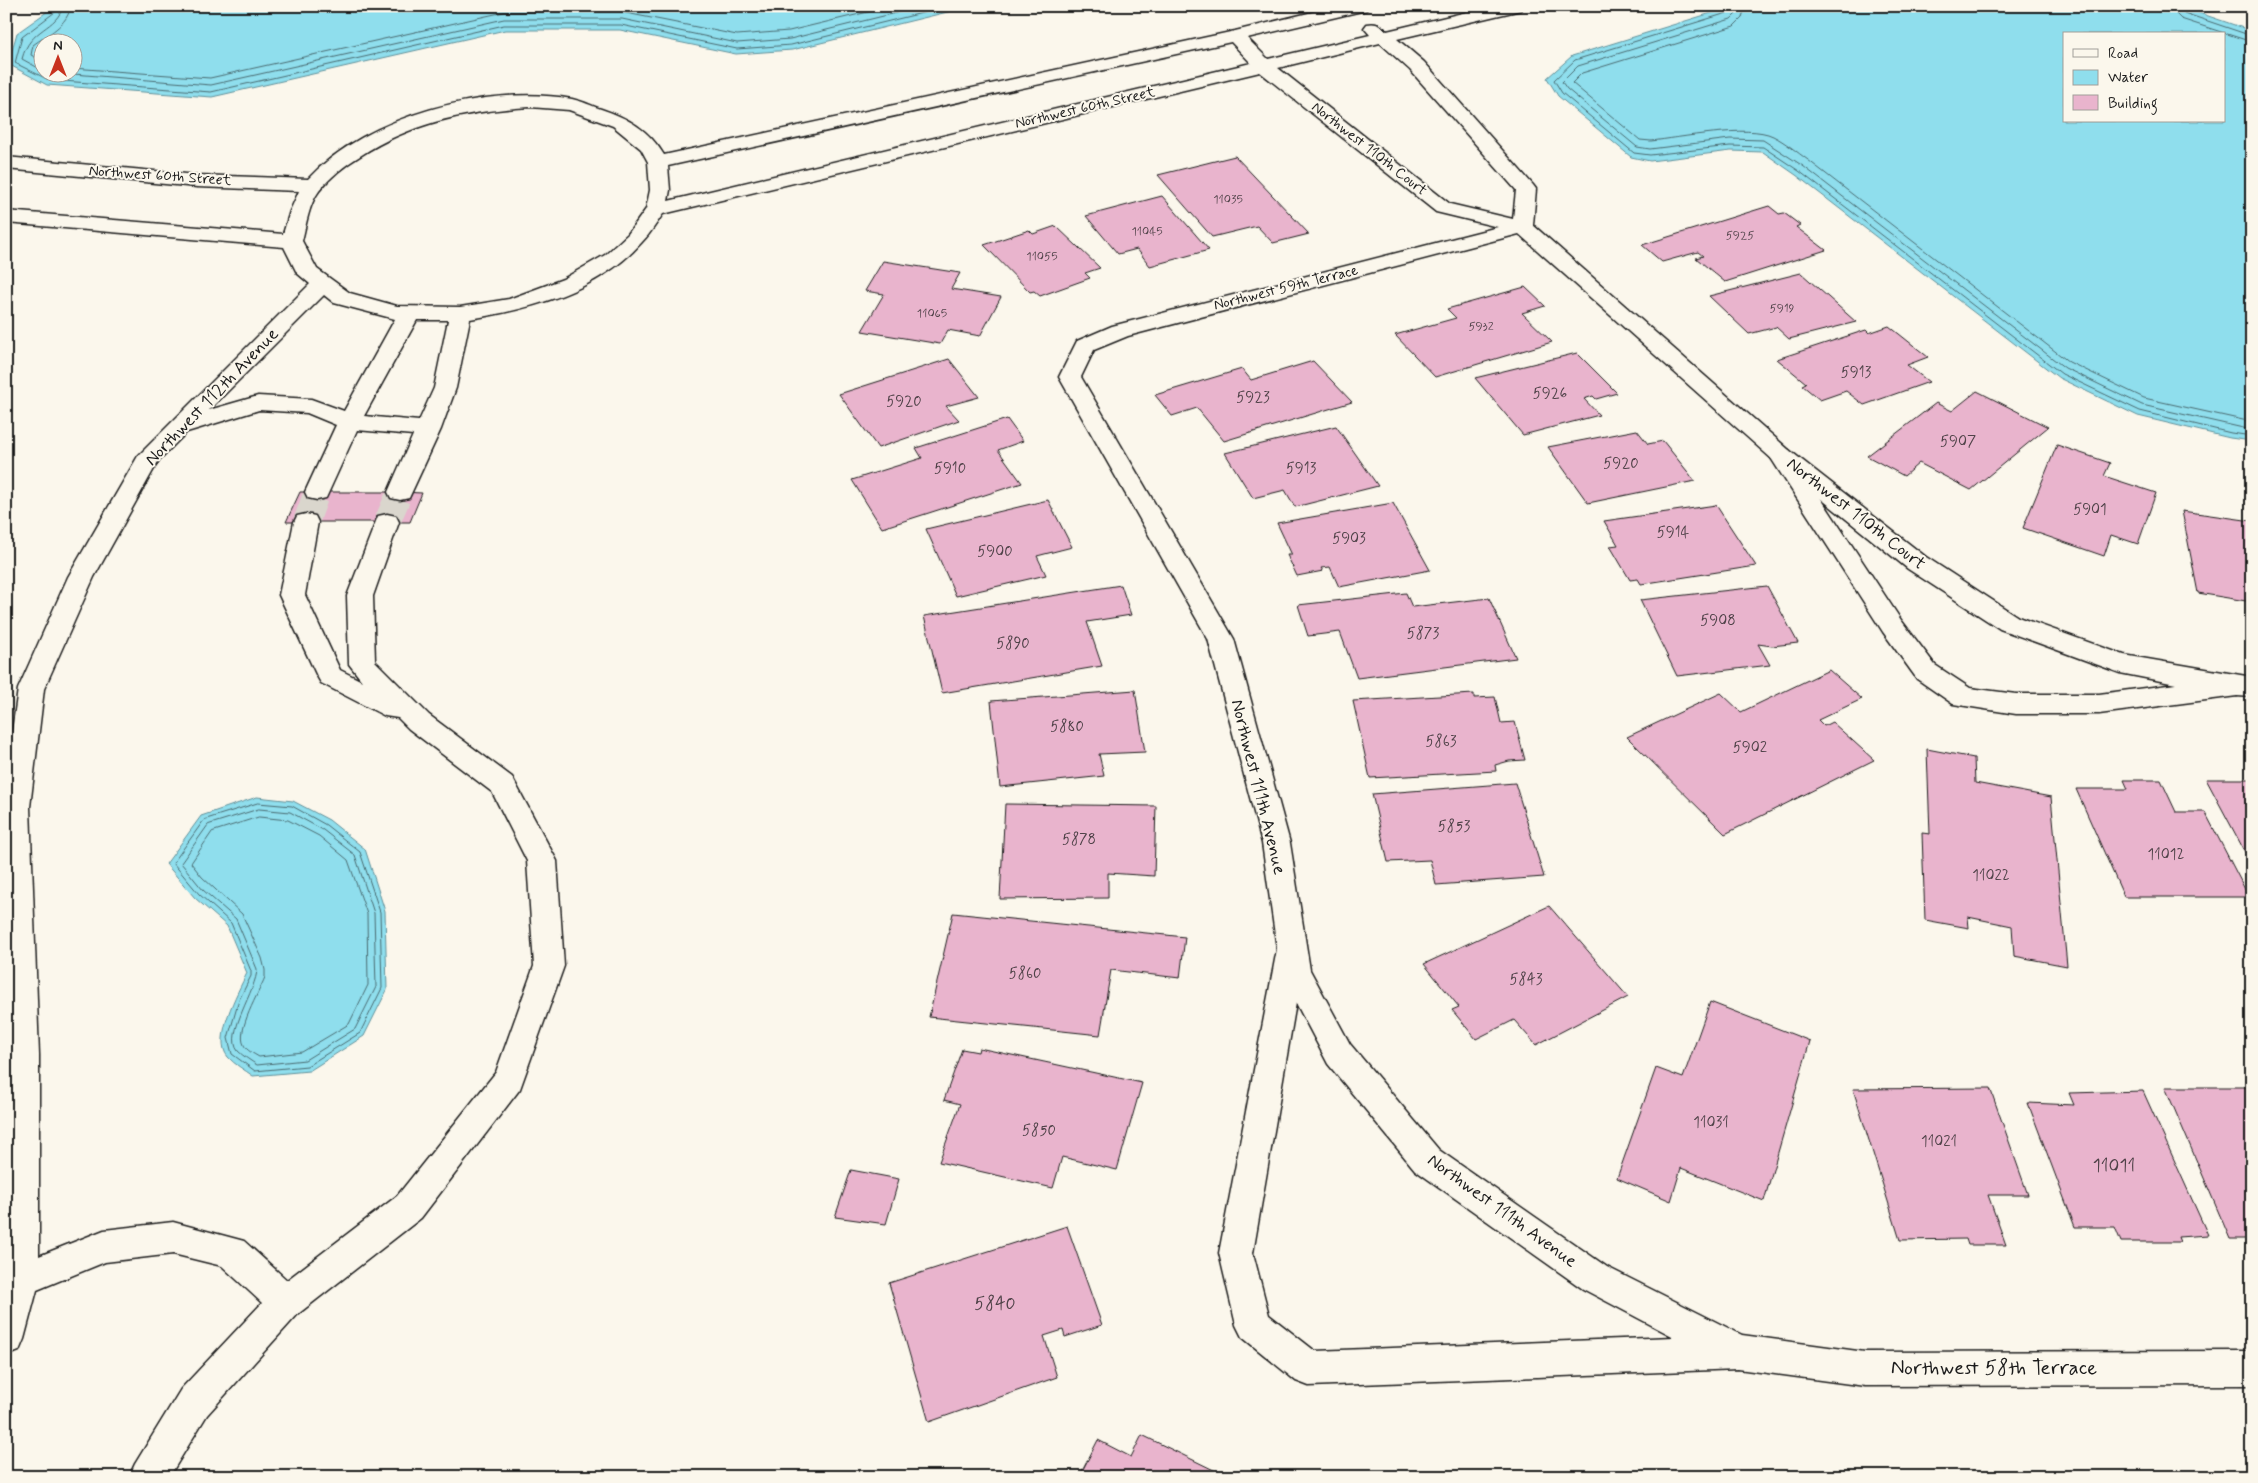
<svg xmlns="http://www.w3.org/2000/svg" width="2258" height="1483" viewBox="0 0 2258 1483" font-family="Mynerve,sans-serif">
<rect width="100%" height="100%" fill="#fbf7ec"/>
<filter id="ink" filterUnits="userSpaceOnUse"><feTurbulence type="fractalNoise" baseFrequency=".02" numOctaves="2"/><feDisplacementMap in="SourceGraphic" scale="10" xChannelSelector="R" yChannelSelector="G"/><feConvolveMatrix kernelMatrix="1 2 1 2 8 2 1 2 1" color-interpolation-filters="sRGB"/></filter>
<g filter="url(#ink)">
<g fill="#8fdeed" stroke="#619099" fill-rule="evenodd">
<path d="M55 6H972L792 50 736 54 620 30H505L212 97 47 85 8 64 17 33ZM42 42H72V72H42Z"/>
<path d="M1734 6H2179L2252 31V441L2230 438 2138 416 2059 378 1796 175 1763 152 1731 151 1650 161 1631 157 1558 96 1547 78 1572 56ZM2064 34H2224V121H2064Z"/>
<path d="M257 797 293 801 329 820 365 849 385 911 387 990 364 1036 309 1071 253 1076C245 1070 235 1065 228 1057 212 1039 238 992 247 973L227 926 195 898 166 864 201 816Z"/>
</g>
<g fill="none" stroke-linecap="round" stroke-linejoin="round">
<g stroke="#4a6a70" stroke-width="1">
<path d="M57 6 55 12 22 37 15 63 49 80 211 92 504 25H621L737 49 791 45 951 6"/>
<path d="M1731 6 1727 13 1575 60 1554 80 1562 93 1634 153 1650 155 1730 146 1763 147 1799 171 2062 374 2140 411 2231 433 2252 436"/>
<path d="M1738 6 1736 14 1731 19 1578 66 1562 82 1567 89 1637 147 1650 149 1730 139 1763 140 1803 166 2065 368 2142 405 2252 430"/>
<path d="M1745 6 1742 18 1734 26 1582 73 1572 83 1640 140 1651 141C1679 138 1749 124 1773 136 1785 142 1797 152 1808 160L2069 362 2144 398 2252 422"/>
<path d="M2174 6 2176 14 2181 19 2252 42"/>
<path d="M2180 6 2184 13 2252 36"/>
<path d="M42 61 31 55 33 45C48 34 67 26 71 6"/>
<path d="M72 68 210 78 504 12H621L737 35 789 31 893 6"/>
<path d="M42 70 22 59C30 27 57 30 63 6"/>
<path d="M48 72 211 85 504 19H622L737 43 790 39 924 6"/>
<path d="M258 803 292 806 326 825 360 852 380 912 382 988 360 1033 307 1066 255 1071 232 1054 228 1038 239 1000 251 976V971L231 923 199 894 173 863 204 820Z"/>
<path d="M259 809 290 812 323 830 355 855 374 913 376 987 355 1029 305 1060 257 1065C251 1061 243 1056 238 1051 224 1034 257 989 257 969L236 919 203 890 181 863 208 825Z"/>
<path d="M259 817 288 820 319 836 348 860 367 914 368 985 349 1024 302 1052 259 1057C254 1054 246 1050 244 1045 236 1030 259 993 265 977V970L262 958 242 914 202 877 191 863 212 832Z"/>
</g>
</g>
<g fill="#e9b4cd" stroke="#1c1c1c">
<path d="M1235 156 1309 234 1273 243 1257 226 1212 237 1158 175Z"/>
<path d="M1162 196 1209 250 1150 266 1137 249 1118 254 1086 216Z"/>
<path d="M1769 206 1779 214 1784 213 1800 225 1796 227 1826 250 1725 282 1696 258 1703 256 1698 252 1662 262 1642 245Z"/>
<path d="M1056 226 1100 268 1085 273 1090 278 1040 296 1034 291 1030 292 984 245 1029 230 1033 234Z"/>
<path d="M883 261 960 273 951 289 1001 297 980 336 948 330 940 344 862 331 884 294 865 291Z"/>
<path d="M1801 273 1856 322 1789 339 1776 327 1749 334 1709 296Z"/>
<path d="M1525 287 1545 306 1522 313 1552 342 1435 377 1395 335 1456 318 1447 309Z"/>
<path d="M1889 326 1928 357 1907 365 1929 382 1864 405 1846 391 1820 400 1802 385 1806 383 1777 359 1866 330 1869 333Z"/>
<path d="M1577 353 1617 393 1596 399 1593 396 1584 399 1599 415 1523 435 1475 378Z"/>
<path d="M949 359 979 397 946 406 959 420 878 448 839 394Z"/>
<path d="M1313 361 1352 402 1224 441 1197 408 1172 416 1155 395 1242 369 1251 380Z"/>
<path d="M1977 391 2048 427 1971 490 1919 463 1904 476 1867 456 1936 403 1952 411Z"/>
<path d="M1007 419 1023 441 998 450 1022 483 882 528 852 480 922 458 916 448Z"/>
<path d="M1336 426 1378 486 1295 507 1285 490 1253 498 1225 453Z"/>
<path d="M1637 430 1648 444 1663 441 1695 481 1588 503 1548 447Z"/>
<path d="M2057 445 2110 463 2104 476 2156 493 2138 544 2111 535 2104 556 2023 528Z"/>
<path d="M300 492H400L422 493 410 522H286Z"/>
<path d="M1048 500 1072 547 1037 556 1046 575 956 596 926 529Z"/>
<path d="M1393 503 1430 570 1339 587 1330 567 1321 568 1323 571 1297 576 1287 555H1292L1277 523Z"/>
<path d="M1716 505 1756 566 1641 584 1638 579 1630 580 1610 546 1618 545 1604 521Z"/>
<path d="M2182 511 2252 521V602L2198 593Z"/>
<path d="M1121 585 1131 615 1087 622 1102 666 942 693 924 616Z"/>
<path d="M1767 586 1798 643 1772 646 1758 644 1770 665 1677 676 1640 600Z"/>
<path d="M1406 593 1412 607 1489 598 1516 658 1357 678 1340 632 1308 636 1298 605Z"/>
<path d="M1829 670 1862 699 1818 720 1824 726 1832 722 1874 760 1725 834 1627 737 1721 693 1741 712Z"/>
<path d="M1135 690 1145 752 1099 754 1104 776 1000 787 991 701Z"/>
<path d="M1474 694V698L1495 697 1501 723 1515 722 1525 760 1509 761 1495 765 1496 771 1370 778 1353 701Z"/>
<path d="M1927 749 1974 758 1975 783 2051 797 2067 966 2014 956 2012 926 1968 917 1969 928 1925 920 1922 833 1930 834Z"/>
<path d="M2206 779H2252V865Z"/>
<path d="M2124 780H2161L2176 812H2205L2249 897H2124L2076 789H2128Z"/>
<path d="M1515 783 1544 877 1436 885 1430 860 1388 862 1372 794Z"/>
<path d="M1005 804 1156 806 1154 876 1108 873V898L1000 899Z"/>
<path d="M1549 906 1628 997 1536 1045 1514 1020 1476 1039 1452 1010 1459 1007 1424 964Z"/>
<path d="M953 913 1185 937 1180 978 1111 970 1100 1035 929 1017Z"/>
<path d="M1710 1002 1810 1041 1764 1201 1681 1168 1671 1201 1617 1178 1656 1068 1683 1078Z"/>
<path d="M979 1048 1142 1083 1117 1170 1062 1157 1053 1188 939 1162 960 1104 944 1100 962 1049 978 1052Z"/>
<path d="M2165 1087H2252V1239H2230Z"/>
<path d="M1990 1088 2028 1195H1988L2006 1245H1968L1966 1239 1900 1240 1853 1089Z"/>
<path d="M2143 1091 2208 1235 2178 1237 2180 1242H2121L2115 1227H2075L2028 1103 2074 1105 2069 1093Z"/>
<path d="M851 1170 899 1179 886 1224 835 1217Z"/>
<path d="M1067 1226 1102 1325 1065 1337 1063 1330 1044 1336 1057 1377 929 1422 889 1283Z"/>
<path d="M1142 1435 1228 1477H1079L1098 1440 1131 1457Z"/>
</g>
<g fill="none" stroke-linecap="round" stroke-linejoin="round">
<g stroke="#dad6cd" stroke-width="26" stroke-dasharray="26 13" stroke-linecap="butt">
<path d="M306 522 317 492"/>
<path d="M387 522 400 492"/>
</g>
<defs>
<path id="lane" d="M1781 447 1789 450 1901 620 1935 665 1970 688 2016 694H2099L2237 676 2246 679 2250 686 2246 693 2237 696 2099 714H2016L1953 704 1917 679 1883 632 1769 455 1773 450Z"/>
<path id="street" d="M1337 6H1369L1366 10 1247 38 1268 59 1370 35 1364 28 1367 24C1376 22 1380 25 1387 31L1492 6H1524L1521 10 1397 39 1424 62 1533 185 1536 189 1533 225 1789 450 1926 557 2018 617 2124 655 2252 677V697L2237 696 2120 673 2000 629 1908 569 1773 460 1519 234 1128 336 1094 350 1081 377 1234 639 1290 843 1310 970 1350 1044 1439 1150 1607 1267 1742 1335 1865 1352 2252 1351V1385L1865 1386 1738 1369 1309 1386 1296 1381 1242 1337 1236 1325 1219 1253 1277 949 1262 843 1208 639 1059 377 1077 341 1112 326 1498 227 1436 212 1260 72 663 214C656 224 650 234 642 242 599 291 531 309 470 319L456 388 441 429 409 498 400 500 391 498 388 492 413 435 357 430 326 498 317 500 308 498 305 492 336 425 307 413 259 410 187 432 159 460 94 577 44 689 30 807 39 1055V1256L104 1230 173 1222 244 1241 287 1280 397 1196 496 1072 534 966 527 861 492 792 409 729 398 718 385 716 321 683 317 676 279 595 294 522 297 516 306 514 315 516 318 522 305 595 340 670 362 681 349 664 347 596 378 516 387 514 396 516 399 522 373 596 375 661 429 715 512 777 557 861 564 966 520 1089 421 1218 298 1314 207 1415 169 1477H129L135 1464 181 1389 262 1303 222 1266 173 1254 105 1262 37 1290 24 1339 19 1351 6 1356V774L18 689 68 577 138 456 310 284 297 273 284 247 6 223V211L283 234 290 211 299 191 197 187 6 169V157L197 175 308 179C367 115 488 84 572 99 582 101 592 106 601 109 628 118 649 130 664 155L1235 31ZM1231 42 1251 63 668 201 670 190 668 166ZM1380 43 1410 70 1516 190 1513 219 1450 204 1278 68ZM530 107 569 110 613 126 641 149 648 162 650 190 646 209 628 234 605 255 563 279 509 299 460 307 397 306 350 293 317 269 302 241C306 225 309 204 319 191 330 177 345 165 360 156 412 122 469 111 530 107ZM324 295 334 303 395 319 344 411 311 399 258 396 209 410ZM417 320H448L434 388 419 421 364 416ZM1296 1003 1328 1064 1415 1170 1583 1289 1674 1337 1315 1351 1269 1315 1253 1253Z"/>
</defs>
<use href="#lane" stroke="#1c1c1c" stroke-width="3"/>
<use href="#street" stroke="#1c1c1c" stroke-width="3"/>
<use href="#lane" fill="#fbf7ec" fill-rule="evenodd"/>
<use href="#street" fill="#fbf7ec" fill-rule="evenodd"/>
</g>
</g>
<g text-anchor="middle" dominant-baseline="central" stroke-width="4" stroke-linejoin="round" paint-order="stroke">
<g font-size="12" fill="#4f4248">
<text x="1228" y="200">11035</text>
<text x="1147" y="232">11045</text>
<text x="1740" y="236">5925</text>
<text x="1042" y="257">11055</text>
<text x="1782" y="309">5919</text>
<text x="932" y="314">11065</text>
<text x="1481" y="327">5932</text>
</g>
<g font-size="15" fill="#1c1c1c" stroke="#fbf7ec">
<text transform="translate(1085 108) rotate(-13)">Northwest 60th Street</text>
<text transform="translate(1369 149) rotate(38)">Northwest 110th Court</text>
<text transform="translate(160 176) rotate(4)">Northwest 60th Street</text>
<text transform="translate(1286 288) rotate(-14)">Northwest 59th Terrace</text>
</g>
<g font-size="15" fill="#4f4248">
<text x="1856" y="373">5913</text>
<text x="1550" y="394">5926</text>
<text x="1253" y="398">5923</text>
<text x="904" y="402">5920</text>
<text x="1958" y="442">5907</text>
<text x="1621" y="464">5920</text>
<text x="950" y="469">5910</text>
<text x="1301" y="469">5913</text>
<text x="2090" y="510">5901</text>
<text x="1673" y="533">5914</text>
<text x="1349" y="539">5903</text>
<text x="995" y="552">5900</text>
<text x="1718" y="621">5908</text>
<text x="1423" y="634">5873</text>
<text x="1013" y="644">5890</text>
<text x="1067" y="727">5880</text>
<text x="1441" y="742">5863</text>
<text x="1750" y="748">5902</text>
<text x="1454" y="827">5853</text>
<text x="1079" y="840">5878</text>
<text x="2166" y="855">11012</text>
<text x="1991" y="876">11022</text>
<text x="1025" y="974">5860</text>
<text x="1526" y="980">5843</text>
<text x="1711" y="1123">11031</text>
<text x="1039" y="1131">5850</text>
<text x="1939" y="1142">11021</text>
</g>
<g font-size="18" fill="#1c1c1c" stroke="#fbf7ec">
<text transform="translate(212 397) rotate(-46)">Northwest 112th Avenue</text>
<text transform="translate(1856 514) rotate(38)">Northwest 110th Court</text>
<text transform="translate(1258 787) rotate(76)">Northwest 111th Avenue</text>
<text transform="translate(1502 1211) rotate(36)">Northwest 111th Avenue</text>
</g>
<g font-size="18" fill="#4f4248">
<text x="2114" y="1166">11011</text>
<text x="995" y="1304">5840</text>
</g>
<g font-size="21" fill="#1c1c1c" stroke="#fbf7ec">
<text x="1994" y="1368">Northwest 58th Terrace</text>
</g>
</g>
<rect width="2258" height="1483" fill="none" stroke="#fbf7ec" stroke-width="25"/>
<rect x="12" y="12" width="2233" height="1458" fill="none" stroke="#1c1c1c" stroke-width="2" filter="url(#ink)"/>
<rect x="2063" y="32" width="162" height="90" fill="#fbf7ec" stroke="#a29f99"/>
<rect x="2073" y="49" width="25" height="8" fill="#fbf7ec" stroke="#a29f99"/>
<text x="2108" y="58" font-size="15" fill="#1c1c1c">Road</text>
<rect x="2073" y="70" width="25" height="15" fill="#8fdeed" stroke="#a29f99"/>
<text x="2108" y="82" font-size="15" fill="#1c1c1c">Water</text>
<rect x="2073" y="95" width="25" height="15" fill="#e9b4cd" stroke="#a29f99"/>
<text x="2108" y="108" font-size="15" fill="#1c1c1c">Building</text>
<g transform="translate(58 58)"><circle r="24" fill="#fbf7ec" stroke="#a29f99"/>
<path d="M0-4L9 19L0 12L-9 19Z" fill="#c8321e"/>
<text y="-8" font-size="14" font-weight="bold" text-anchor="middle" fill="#1c1c1c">N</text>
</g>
</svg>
